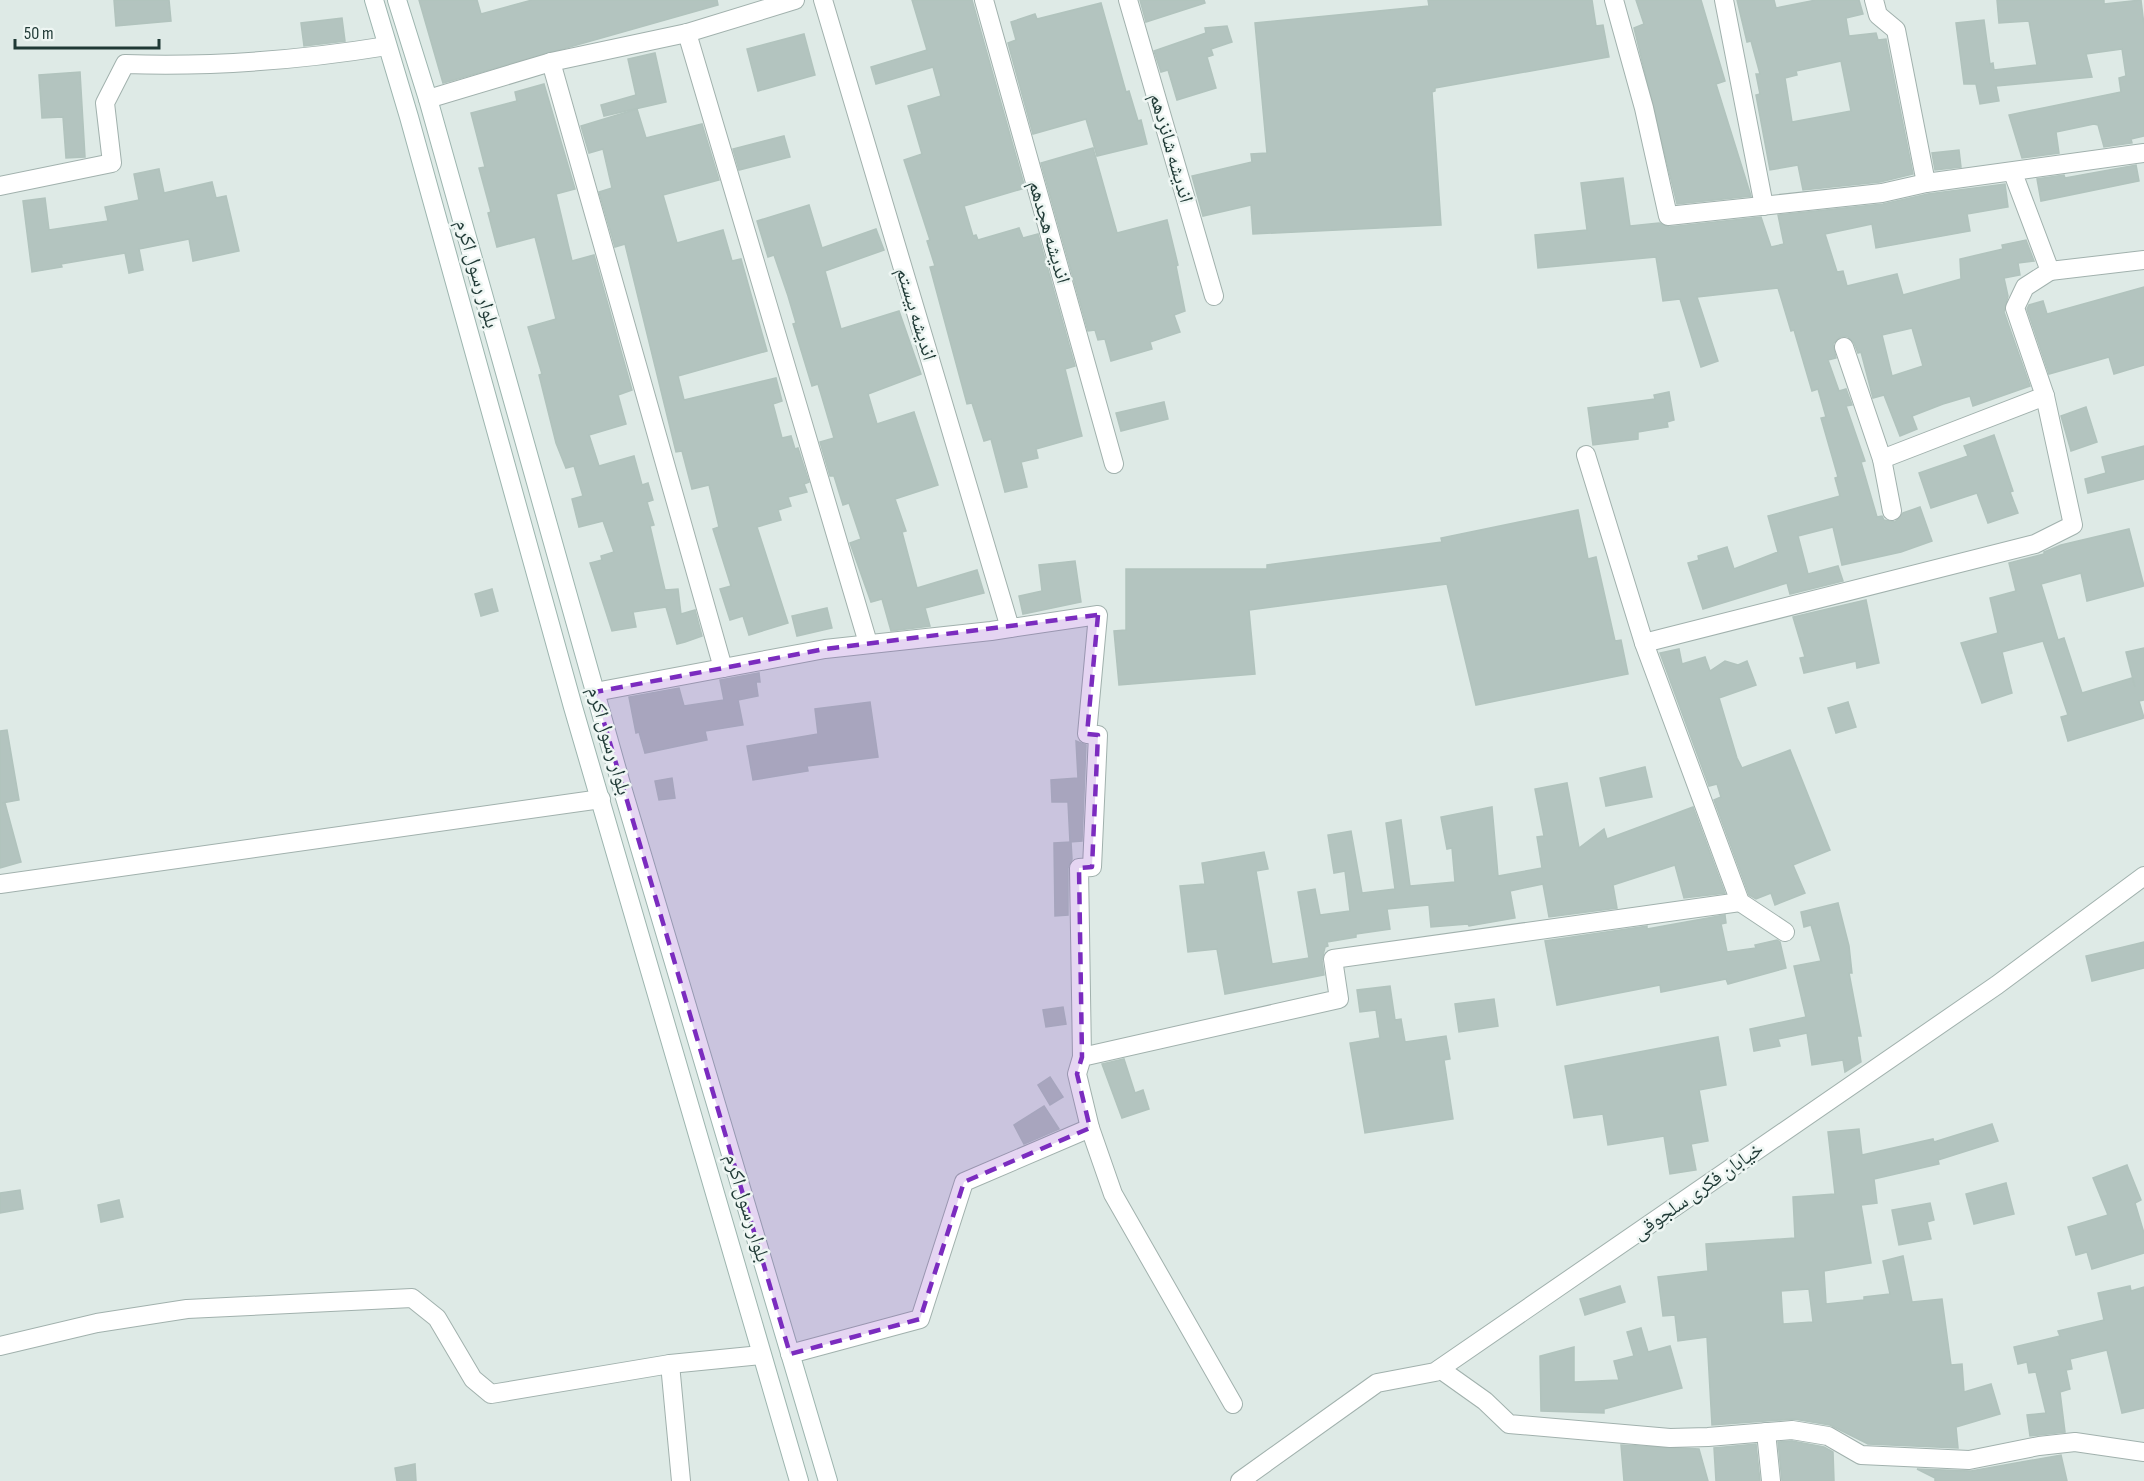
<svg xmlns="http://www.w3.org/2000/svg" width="2144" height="1481" viewBox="0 0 2144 1481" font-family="'Sofia Sans Condensed','Noto Naskh Arabic',sans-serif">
<rect width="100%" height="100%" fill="#deeae6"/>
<g fill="#b3c4bf" stroke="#b1c3bd" stroke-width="1.5" fill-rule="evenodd">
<path d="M114 0H169L171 21 116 26Z"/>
<path d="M419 0H477L481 14 532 0H717L718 5 443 83Z"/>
<path d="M912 0H972L1025 188 964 206 973 236 976 235 978 240 1019 228 1023 238 1038 234 1075 366 1065 369 1082 436 1036 449 1038 458 1021 462 1027 487 1005 492 991 439 984 441 972 403 967 404 930 267 935 266 927 241 930 240 904 160 922 154 908 106 941 96 933 67 876 84 871 67 927 50Z"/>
<path d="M1140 0H1204L1205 3 1146 22Z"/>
<path d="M1428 0H1592L1596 26 1603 25 1609 57 1435 88V91L1432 92 1441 225 1253 234 1251 205 1203 216 1192 176 1252 162 1251 154 1267 153 1255 23 1429 6Z"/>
<path d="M1636 0H1701L1725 81 1716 84 1751 196 1677 204 1634 28 1644 24Z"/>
<path d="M1737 0H1774L1776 8 1816 0H1859L1863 14 1846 18 1849 36 1876 33 1878 40 1886 39 1913 174 1880 182 1803 190 1798 165 1770 170 1756 95 1760 94 1756 74H1760L1751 41 1747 42ZM1841 61 1851 111 1792 122 1785 78 1797 75 1796 71Z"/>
<path d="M1997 0H2104V4L2141 0 2144 25V136L2131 139 2132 143 2104 147 2098 125 2094 124 2056 132 2059 153 2022 158 2009 115 2121 92 2119 78 2126 76 2122 49 2086 54 2092 77 1996 86 1999 101 1980 104 1976 84H1964L1956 23 1984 20 1990 64 1993 63 1994 70 2037 65 2029 21 1999 23Z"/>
<path d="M1101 3 1126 92 1129 91 1138 121 1141 120 1147 144 1097 156 1086 119 1033 134 1008 43 1016 40 1011 22 1035 14 1037 19Z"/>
<path d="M342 18 345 41 304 46 301 23Z"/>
<path d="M1227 26 1232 42 1211 49 1213 55 1207 57 1216 88 1177 100 1168 70 1161 72 1154 51 1206 33 1205 28Z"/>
<path d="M804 34 815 75 758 91 747 49Z"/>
<path d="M655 53 666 102 604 116 601 105 636 95 628 59Z"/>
<path d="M80 72 85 157 66 158 63 117 42 118 39 75Z"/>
<path d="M544 84 575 189 556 194 572 261 594 255 632 390 618 395 626 424 589 435 599 466 634 456 642 485 648 483 653 500 647 502 654 525 650 526 665 590 678 589 681 614 695 610 702 636 685 642 677 644 666 607 633 612 636 627 612 631 590 563 602 560 601 556 614 552 603 521 579 527 572 499 583 496 574 466 566 468 556 443 539 375 542 374 528 327 556 319 535 237 497 247 488 213 491 212 479 168 485 167 471 113 517 101 515 92Z"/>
<path d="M637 109 646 138 702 124 719 180 663 195 677 243 723 230 732 261 741 259 767 351 678 376 684 400 776 378 782 401 773 404 782 438 791 436 795 449 798 448 809 482 804 484 807 492 788 497 791 506 778 510 781 520 757 527 788 623 749 635 743 616 730 620 720 589 731 586 713 529 719 527 709 485 692 489 682 451 676 452 625 244 615 247 599 192 612 188 603 149 589 153 581 126Z"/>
<path d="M784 136 790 157 739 170 733 149Z"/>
<path d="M1093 148 1117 233 1167 220 1178 265 1176 266 1185 311 1174 315 1180 332 1150 342 1152 349 1111 361 1105 339 1098 340 1095 330 1088 331 1041 163Z"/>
<path d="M1959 150 1961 167 1935 170 1932 153Z"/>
<path d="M2136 165 2139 181 2041 201 2037 179 2064 175 2065 178Z"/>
<path d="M159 169 164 193 212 182 216 198 226 196 239 251 193 261 189 239 139 249 143 270 129 273 125 253 61 264 62 267 32 272 23 201 45 198 49 230 108 221 105 207 139 200 134 174Z"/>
<path d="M1623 178 1630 226 1659 223 1669 227 1761 217 1771 247 1784 244 1778 215 1883 204 1928 194 2005 184 2008 207 1967 214 1970 231 1876 248 1872 224 1825 234 1837 272 1843 271 1847 286 1897 274 1903 295 1961 279 1960 259 2003 249 2002 245 2026 240 2034 261 2018 263 2020 275 2004 278 2008 296 2004 312 2030 386 1973 406 1970 396 1943 404 1912 416 1917 429 1900 436 1884 395 1873 398 1861 352 1858 353 1854 343 1847 336 1840 337 1833 344 1836 358 1828 360 1839 391 1846 389 1852 405 1846 406 1865 461 1861 462 1877 517 1882 516 1884 520 1895 522 1903 513 1920 507 1932 541 1901 552 1842 565 1833 527 1798 536 1808 574 1838 566 1843 581 1790 594 1787 583 1703 609 1688 563 1699 560 1698 556 1727 547 1734 569 1778 552 1768 516 1840 496 1835 478 1838 477 1821 418 1826 417 1818 389 1812 391 1794 330 1791 331 1778 288 1697 297 1718 361 1701 367 1680 299 1663 301 1656 257 1538 268 1535 235 1587 230 1581 183ZM1912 328 1923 366 1892 376 1882 335Z"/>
<path d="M809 205 822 248 876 229 884 250 825 271 841 329 899 311 921 374 868 394 877 424 914 412 938 485 895 499 906 531 902 532 917 588 977 570 984 593 925 608 930 626 891 631 882 599 871 602 850 543 861 539 849 503 843 505 834 476H830L820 442 834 438 818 384 812 386 793 324 796 323 788 296 774 255 768 257 757 221Z"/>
<path d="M2144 287V365L2114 374 2109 357 2049 374 2027 309 2029 305 2043 301 2047 314 2051 313Z"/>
<path d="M1669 392 1674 420 1667 422 1668 427 1638 432V439L1593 445 1588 408 1655 399 1654 395Z"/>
<path d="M1164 402 1168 419 1121 431 1116 413Z"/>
<path d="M2086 407 2097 442 2071 451 2061 416Z"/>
<path d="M1994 435 2013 491 2010 492 2018 513 1988 523 1977 493 1931 508 1919 473 1968 456 1964 446Z"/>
<path d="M2144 446V479L2088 493 2085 479 2106 473 2102 457Z"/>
<path d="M1578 510 1588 559 1596 557 1615 641 1621 640 1628 674 1476 705 1447 584 1249 610 1255 674 1119 685 1114 631 1126 630V569H1267V565L1442 542 1441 538Z"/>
<path d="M2129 529 2144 586 2087 601 2081 573 2041 584 2058 640 2064 638 2082 693 2132 678 2135 687 2126 652 2144 648V700L2139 701 2144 718 2068 741 2061 717 2068 715 2043 641 2002 652 2012 693 1982 703 1961 643 1998 633 1990 598 2016 591 2009 563 2044 554V552L2061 545Z"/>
<path d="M1075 561 1081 602 1023 614 1019 596 1042 591 1039 565Z"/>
<path d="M492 589 498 611 481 616 475 594Z"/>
<path d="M1866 600 1879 663 1857 668 1856 661 1804 673 1800 658 1805 657 1793 617Z"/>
<path d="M827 608 832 628 797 636 792 616Z"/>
<path d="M1679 649 1682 664 1705 657 1710 671 1725 661 1738 665 1747 661 1756 685 1719 698 1737 758 1742 768 1790 750 1830 850 1793 865 1805 893 1775 905 1771 893 1756 899 1749 895 1714 800 1721 797 1717 784 1709 786 1660 653Z"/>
<path d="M759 673 760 682H756L758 696 738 700 743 725 705 731 707 740 645 753 639 732 636 733 629 697 679 688 684 706 724 700 720 680Z"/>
<path d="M870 702 878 757 807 766 808 771 753 780 747 746 818 734 815 709Z"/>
<path d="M1848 702 1856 727 1836 733 1828 708Z"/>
<path d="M7 730 19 800 2 803H5L21 862 0 868V731Z"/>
<path d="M1076 741 1086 745 1082 841 1070 842 1068 802H1052L1051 780 1078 778Z"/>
<path d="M1645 767 1652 797 1606 806 1600 778Z"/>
<path d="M672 778 675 798 659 800 655 781Z"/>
<path d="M1567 783 1579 848 1604 829 1607 839 1693 807 1725 893 1684 898 1675 865 1613 885 1617 908 1549 917 1543 884 1510 891 1515 918 1469 926 1468 924 1431 927 1429 905 1387 909 1390 929 1356 934V937L1327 942 1328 946 1325 947 1322 960 1324 975 1225 994 1217 949 1188 952 1180 886 1205 884 1202 863 1264 852 1268 869 1256 871 1272 964 1309 958 1298 892 1315 889 1320 915 1350 911 1345 871 1334 873 1328 835 1351 831 1362 893 1395 889 1386 823 1401 820 1410 886 1455 882 1452 848 1447 849 1441 817 1492 807 1498 876 1542 868 1537 837 1544 836 1535 789Z"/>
<path d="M1071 842 1072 859 1068 868V915L1055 916 1054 843Z"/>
<path d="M1838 903 1849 946 1852 973H1849L1861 1036H1857L1861 1062 1845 1072 1843 1060 1812 1065 1807 1033 1778 1039 1780 1046 1754 1051 1750 1029 1806 1017 1794 966 1821 961 1811 925 1804 927 1801 912Z"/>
<path d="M1725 915 1726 923 1721 924 1727 952 1756 948 1755 945 1777 940 1780 942 1786 968 1728 984 1726 979 1661 992 1660 985 1557 1005 1545 941 1647 926V929Z"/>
<path d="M2144 942V968L2092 981 2086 956Z"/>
<path d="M1390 986 1395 1020 1401 1019 1405 1042 1446 1036 1450 1059 1444 1060 1453 1119 1365 1133 1350 1043 1380 1038 1376 1010 1360 1012 1357 990Z"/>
<path d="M1494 999 1498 1026 1459 1032 1455 1004Z"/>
<path d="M1063 1007 1066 1024 1046 1027 1043 1010Z"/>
<path d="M1718 1037 1726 1085 1699 1090 1708 1141 1691 1144 1696 1170 1670 1174 1664 1136 1608 1145 1603 1114 1574 1118 1565 1066Z"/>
<path d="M1124 1059 1135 1093 1143 1090 1149 1109 1122 1118 1102 1064Z"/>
<path d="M1050 1077 1063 1097 1050 1105 1038 1085Z"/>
<path d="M1044 1106 1059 1129 1024 1144 1014 1125Z"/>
<path d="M1992 1124 1998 1141 1938 1160 1939 1164 1874 1179 1877 1203 1861 1205 1871 1263 1824 1271 1826 1304 1864 1300V1297L1890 1294 1883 1261 1903 1256 1912 1302 1942 1299 1951 1365 1962 1364 1964 1392 1991 1384 2000 1414 1956 1427 1958 1448 1868 1444 1830 1425 1794 1419 1712 1425 1707 1337 1678 1341 1675 1315 1663 1316 1658 1277 1708 1271 1706 1244 1795 1238 1793 1197 1835 1194 1828 1132 1859 1129 1862 1155 1933 1139 1934 1142ZM1809 1289 1813 1322 1783 1324 1781 1291Z"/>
<path d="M2127 1165 2141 1200 2135 1203 2144 1233V1253L2092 1269 2087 1252 2076 1255 2068 1227 2108 1215 2093 1178Z"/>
<path d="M2006 1183 2014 1214 1974 1224 1966 1194Z"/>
<path d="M20 1190 23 1209 0 1213V1193Z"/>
<path d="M119 1200 123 1217 101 1222 98 1205Z"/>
<path d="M1930 1203 1934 1220 1927 1222 1931 1239 1899 1245 1892 1210Z"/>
<path d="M1620 1286 1625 1302 1585 1315 1580 1299Z"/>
<path d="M2130 1286 2131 1291 2144 1287V1408L2122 1413 2107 1350 2070 1359 2072 1369 2066 1370 2070 1389 2060 1392 2065 1432 2030 1436 2027 1415 2046 1413 2036 1372 2029 1373 2027 1362 2018 1364 2014 1347 2060 1336 2058 1331 2104 1320 2098 1293Z"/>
<path d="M1641 1328 1648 1352 1670 1346 1682 1388 1604 1409V1413L1541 1411 1540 1356 1574 1347V1382L1619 1380 1614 1361 1634 1356 1627 1332Z"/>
<path d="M1792 1441 1824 1447 1833 1452 1834 1481H1782L1778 1442Z"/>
<path d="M1756 1444 1760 1481H1716L1714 1448Z"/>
<path d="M1621 1445 1699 1449 1708 1481H1624Z"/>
<path d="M2061 1455 2067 1481H1935V1478L1917 1469 1971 1471Z"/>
<path d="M415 1464 416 1481H397L395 1468Z"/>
</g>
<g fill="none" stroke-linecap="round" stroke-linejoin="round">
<defs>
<g id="minor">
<path d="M823 0 1010 628"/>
<path d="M984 0 1114 464"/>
<path d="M1128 0 1214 296"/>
<path d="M1614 0 1644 108 1668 216 1882 193 1926 183 2144 153"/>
<path d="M1724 0 1764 206"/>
<path d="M1874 0 1878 15 1896 30 1926 183"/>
<path d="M687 33 868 643"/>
<path d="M551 62 723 668"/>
<path d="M428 99 551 62 687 33 795 0"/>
<path d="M2013 173 2050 271 2144 260"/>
<path d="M0 186 112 163 105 103 125 64C212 67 301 60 387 46"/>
<path d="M1844 347 1882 459 1892 511"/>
<path d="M1586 455 1644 643 1740 902 1785 932"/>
<path d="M1882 459 2045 396"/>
<path d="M1644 643 2035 544 2073 525 2045 396 2015 308 2025 287 2050 271"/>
<path d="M595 692 825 649 991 631 1098 615 1087 734 1098 735 1092 867 1079 868 1082 1057"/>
<path d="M0 884 601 799"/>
<path d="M0 1346 97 1323 187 1309 412 1298 437 1318 473 1379 491 1394 670 1364 761 1355"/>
<path d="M790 1354 920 1319 964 1182 1090 1128"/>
<path d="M670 1364 681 1481"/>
<path d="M1440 1369 1485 1401 1509 1424 1670 1438 1708 1437 1792 1430 1828 1436 1861 1455 1969 1460 2039 1446 2075 1442 2144 1452"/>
<path d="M1233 1404 1113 1194 1090 1128 1077 1074 1082 1057 1339 999 1333 959 1740 902"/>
<path d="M1766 1432 1771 1481"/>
</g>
<path id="tertiary" d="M1240 1481 1377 1383 1435 1372 1997 985 2144 876"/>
<g id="secondary">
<path d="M374 0 409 117 573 707 799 1481"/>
<path d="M397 0 428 99 621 784 828 1481"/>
</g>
</defs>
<use href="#minor" stroke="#a1b1ad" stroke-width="20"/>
<use href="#tertiary" stroke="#a1b1ad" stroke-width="20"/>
<use href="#secondary" stroke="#9db5af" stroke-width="20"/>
<use href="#minor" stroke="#fff" stroke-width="18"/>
<use href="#tertiary" stroke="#fff" stroke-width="18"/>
<use href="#secondary" stroke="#fff" stroke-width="18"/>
</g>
<path fill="#7b2cbf" fill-opacity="0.2" stroke="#7b2cbf" stroke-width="4.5" stroke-dasharray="12 8" stroke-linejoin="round" d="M1098 615 1087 734 1098 735 1092 867 1079 868 1082 1057 1077 1074 1090 1128 964 1182 920 1319 790 1354 595 692 825 649Z"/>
<g text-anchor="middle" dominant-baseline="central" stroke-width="5" stroke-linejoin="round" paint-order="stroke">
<g font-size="20" fill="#1f3935" stroke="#eef6f3">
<text transform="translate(1171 148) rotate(74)">اندیشه شانزدهم</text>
<text transform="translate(1049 232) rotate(74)">اندیشه هجدهم</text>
<text transform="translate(477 274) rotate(74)">بلوار رسول اکرم</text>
<text transform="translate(916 314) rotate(73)">اندیشه بیستم</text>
<text transform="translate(609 741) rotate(74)">بلوار رسول اکرم</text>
<text transform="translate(1698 1191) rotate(-35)">خیابان فکری سلجوقی</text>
<text transform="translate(747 1208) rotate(73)">بلوار رسول اکرم</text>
</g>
</g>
<path d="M15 39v9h144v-9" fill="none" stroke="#1f3935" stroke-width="3"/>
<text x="24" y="39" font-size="18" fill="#1f3935" stroke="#eef6f3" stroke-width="4.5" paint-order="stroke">50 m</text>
</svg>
